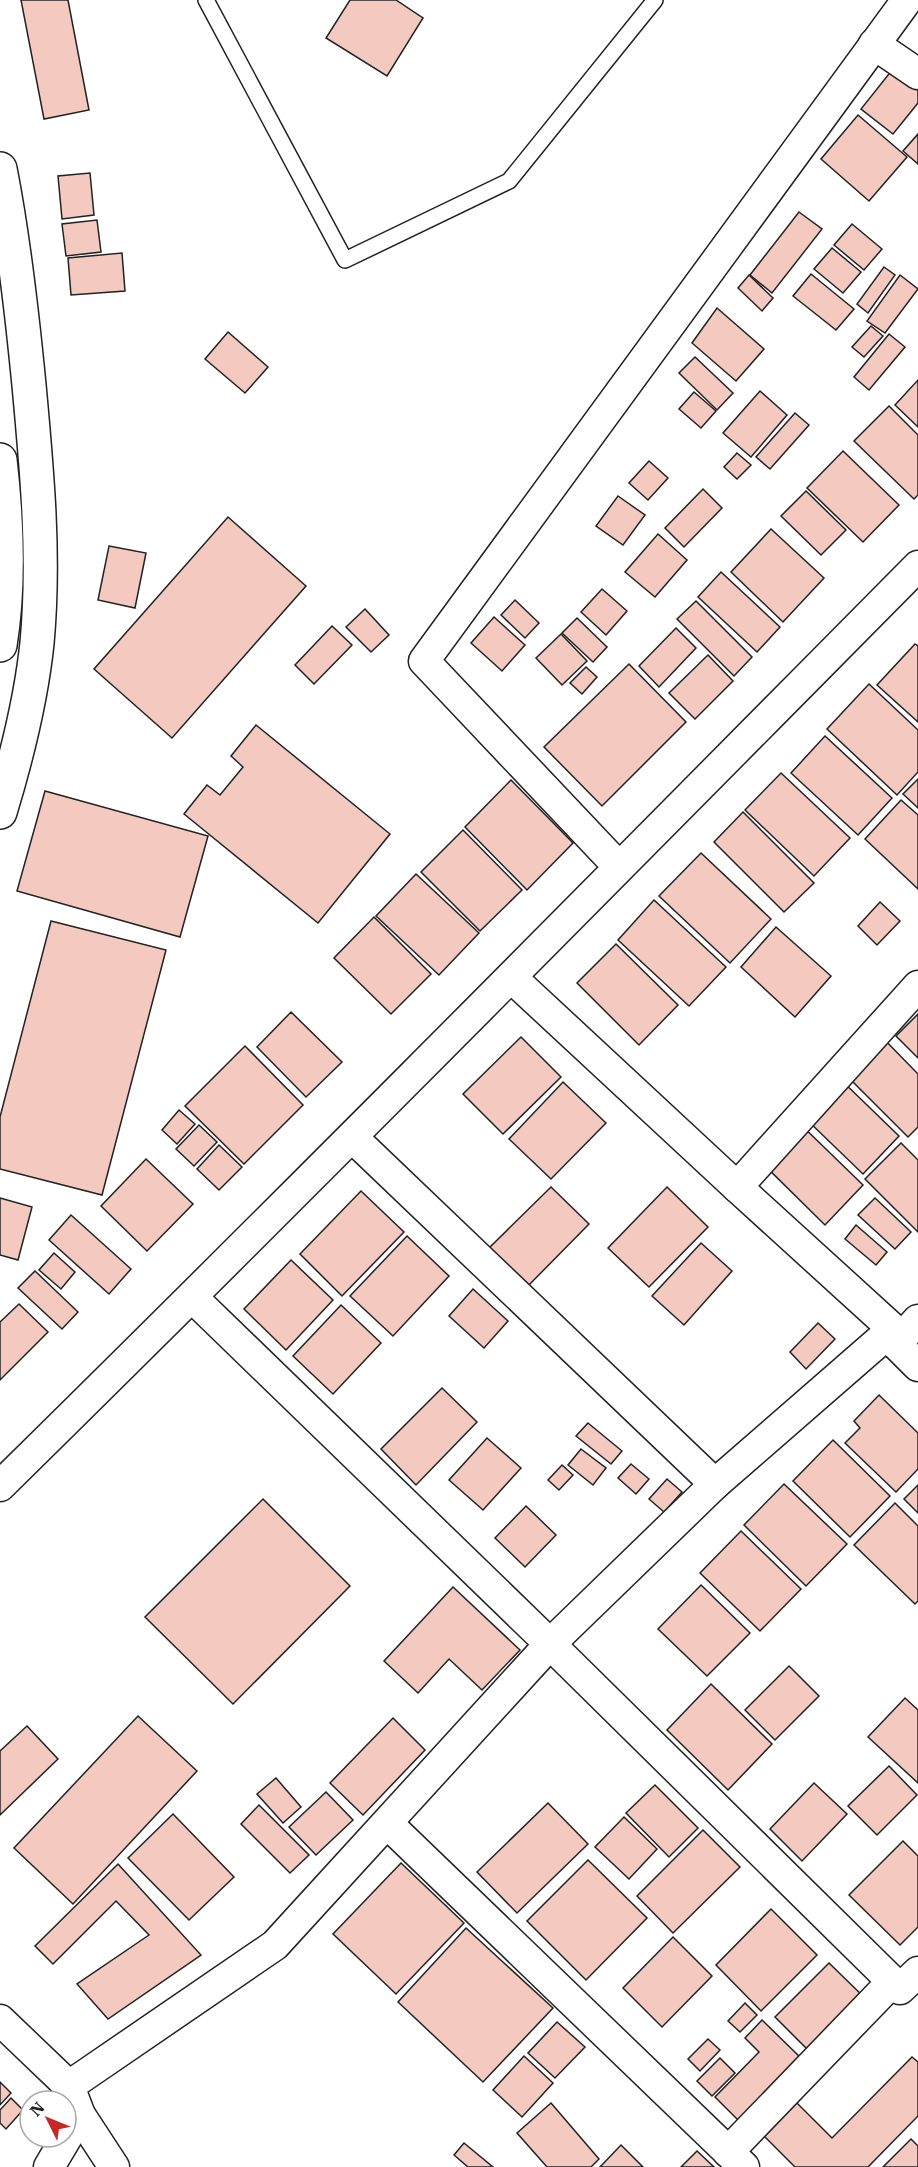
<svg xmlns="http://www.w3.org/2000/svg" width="918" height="2167" viewBox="0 0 918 2167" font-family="'IBM Plex Serif',serif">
<rect width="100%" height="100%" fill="#fff"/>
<g fill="#f3c9c0" stroke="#222" stroke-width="1.5">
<path d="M21 0H68L89 110 44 119Z"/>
<path d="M350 0H396L423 18 387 76 326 38Z"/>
<path d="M896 65 918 82V103L893 134 861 109Z"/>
<path d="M858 115 907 157 869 201 821 159Z"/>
<path d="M918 134V164L903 151Z"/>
<path d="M90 173 94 215 62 219 58 176Z"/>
<path d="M799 212 822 229 772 293 750 275Z"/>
<path d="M97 220 101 252 66 256 62 224Z"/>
<path d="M852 224 882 249 864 270 834 245Z"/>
<path d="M832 248 861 272 843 293 814 269Z"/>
<path d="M122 253 125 291 71 295 68 258Z"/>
<path d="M884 267 895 275 868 313 857 304Z"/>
<path d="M811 274 854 309 836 330 793 296Z"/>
<path d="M749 275 773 298 762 311 738 288Z"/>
<path d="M900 275 918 289 885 333 867 321Z"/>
<path d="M717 308 764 349 736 381 692 343Z"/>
<path d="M871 326 883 336 864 357 852 347Z"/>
<path d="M228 332 268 367 245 393 205 359Z"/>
<path d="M889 334 905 347 869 390 854 377Z"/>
<path d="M695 357 733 393 717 410 679 373Z"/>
<path d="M918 380V427L895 405Z"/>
<path d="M760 391 787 415 751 457 723 433Z"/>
<path d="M694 392 716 411 701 428 679 409Z"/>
<path d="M889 406 918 435V495L914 499 854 441Z"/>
<path d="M795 413 809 425 770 469 756 457Z"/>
<path d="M843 451 899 505 863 542 807 488Z"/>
<path d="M737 453 751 465 737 479 724 467Z"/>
<path d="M649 461 668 478 648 500 629 483Z"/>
<path d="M703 489 722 508 684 547 665 528Z"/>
<path d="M806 491 846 530 821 555 781 516Z"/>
<path d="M618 496 645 515 623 545 596 526Z"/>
<path d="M228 517 306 586 172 738 94 669Z"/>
<path d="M771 529 824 578 783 622 731 572Z"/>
<path d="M658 534 687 560 655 597 625 572Z"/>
<path d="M109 546 146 553 135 608 98 600Z"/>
<path d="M721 572 780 627 757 652 698 597Z"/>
<path d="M602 589 627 611 606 635 581 612Z"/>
<path d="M515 600 539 623 525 638 501 615Z"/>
<path d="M696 601 752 657 734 676 677 619Z"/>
<path d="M365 609 389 635 371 652 346 627Z"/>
<path d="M494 617 525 645 502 671 471 643Z"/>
<path d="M577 618 607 647 593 662 562 633Z"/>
<path d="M332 626 352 645 314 684 295 665Z"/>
<path d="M676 628 696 648 659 687 639 666Z"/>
<path d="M561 634 587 661 562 685 536 658Z"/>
<path d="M915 644 918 646V722L877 685Z"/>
<path d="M708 655 733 681 695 719 669 693Z"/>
<path d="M629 664 686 722 602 806 544 747Z"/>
<path d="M586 667 597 677 582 694 570 683Z"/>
<path d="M869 684 918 730V772L897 795 827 729Z"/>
<path d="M256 725 390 834 318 923 184 814 207 785 220 795 243 767 231 756Z"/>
<path d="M825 736 892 798 858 835 791 773Z"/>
<path d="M781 773 850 838 814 876 745 810Z"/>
<path d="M918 779V808L903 794Z"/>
<path d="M511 780 573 843 527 890 465 827Z"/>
<path d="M45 791 208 836 180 937 17 891Z"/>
<path d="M901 800 918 815V889L865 839Z"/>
<path d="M743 812 814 883 784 912 714 842Z"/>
<path d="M463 830 522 890 480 931 421 872Z"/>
<path d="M701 853 771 919 730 963 659 896Z"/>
<path d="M416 874 479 933 439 975 376 916Z"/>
<path d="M654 900 726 967 689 1006 618 940Z"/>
<path d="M880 902 900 921 877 945 858 926Z"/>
<path d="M374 917 431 974 391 1014 334 958Z"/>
<path d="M51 921 166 950 102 1195 0 1169V1117Z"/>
<path d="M776 927 831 976 795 1017 741 967Z"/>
<path d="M616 944 678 1005 639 1045 577 983Z"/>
<path d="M291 1012 342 1062 306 1097 257 1047Z"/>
<path d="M918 1014V1058L896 1036Z"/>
<path d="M878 1033 918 1074V1127L908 1137 841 1070Z"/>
<path d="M521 1037 561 1077 503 1134 463 1094Z"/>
<path d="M245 1046 303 1105 244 1164 185 1106Z"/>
<path d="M837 1076 899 1136 863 1174 806 1119Z"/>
<path d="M563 1082 606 1123 551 1179 509 1139Z"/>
<path d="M179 1110 195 1124 177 1144 162 1130Z"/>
<path d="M794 1118 863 1185 825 1225 756 1157Z"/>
<path d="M199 1125 217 1142 194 1166 176 1149Z"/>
<path d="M901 1143 918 1160V1232L865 1179Z"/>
<path d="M219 1145 242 1167 219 1190 197 1169Z"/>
<path d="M146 1159 193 1204 147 1251 101 1206Z"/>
<path d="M551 1187 589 1224 527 1287 488 1249Z"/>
<path d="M667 1187 708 1227 649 1287 608 1248Z"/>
<path d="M361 1191 404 1232 342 1296 300 1254Z"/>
<path d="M0 1198 32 1207 18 1260 0 1255Z"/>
<path d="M875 1198 911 1232 895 1249 858 1215Z"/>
<path d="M71 1215 131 1269 109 1294 49 1240Z"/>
<path d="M856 1225 887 1252 876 1265 845 1239Z"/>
<path d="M407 1236 449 1276 393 1336 350 1296Z"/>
<path d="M701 1243 732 1271 684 1325 652 1296Z"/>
<path d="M54 1253 75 1272 61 1289 39 1270Z"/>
<path d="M291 1260 333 1300 286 1350 244 1309Z"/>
<path d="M35 1271 78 1312 62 1329 18 1288Z"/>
<path d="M473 1289 508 1321 484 1348 449 1316Z"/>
<path d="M19 1304 48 1332 0 1380V1322Z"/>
<path d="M341 1305 381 1343 333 1394 293 1356Z"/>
<path d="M818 1323 835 1339 806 1369 790 1352Z"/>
<path d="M442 1388 477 1422 416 1485 381 1449Z"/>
<path d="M879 1395 918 1433V1469L896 1492 845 1443 860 1428 854 1421Z"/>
<path d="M588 1423 622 1451 611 1464 576 1436Z"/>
<path d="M487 1438 521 1468 483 1510 449 1480Z"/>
<path d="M833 1440 890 1496 850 1537 793 1481Z"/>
<path d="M581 1449 606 1468 593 1485 568 1465Z"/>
<path d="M631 1464 649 1479 636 1494 618 1478Z"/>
<path d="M562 1465 573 1475 559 1490 548 1480Z"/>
<path d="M667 1479 682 1492 664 1512 649 1499Z"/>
<path d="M784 1484 847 1544 806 1586 744 1525Z"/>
<path d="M918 1485V1513L904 1499Z"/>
<path d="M263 1499 350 1586 233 1704 145 1617Z"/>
<path d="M895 1503 918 1526V1601L915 1604 854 1545Z"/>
<path d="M526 1506 556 1535 525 1567 495 1538Z"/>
<path d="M741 1531 801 1589 760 1631 700 1573Z"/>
<path d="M701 1585 750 1633 707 1676 658 1629Z"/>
<path d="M453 1587 520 1650 482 1690 449 1659 418 1693 384 1661Z"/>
<path d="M789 1666 819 1696 775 1740 745 1710Z"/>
<path d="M711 1684 772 1744 728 1790 667 1730Z"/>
<path d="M905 1698 918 1710V1783L868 1737Z"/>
<path d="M138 1716 197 1771 73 1904 14 1848Z"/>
<path d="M393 1718 425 1750 363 1815 330 1783Z"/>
<path d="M27 1726 58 1759 0 1815V1751Z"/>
<path d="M889 1766 917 1795 877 1835 848 1806Z"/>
<path d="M276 1778 301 1807 283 1823 257 1794Z"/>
<path d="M814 1783 847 1814 802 1861 770 1829Z"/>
<path d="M655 1785 698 1828 669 1857 626 1813Z"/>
<path d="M326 1792 353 1820 316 1855 289 1827Z"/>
<path d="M548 1803 588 1844 517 1913 477 1872Z"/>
<path d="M259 1805 309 1855 290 1873 241 1824Z"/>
<path d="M173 1814 234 1877 189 1920 128 1858Z"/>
<path d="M624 1817 657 1849 629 1879 595 1847Z"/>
<path d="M703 1830 740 1867 673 1933 637 1896Z"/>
<path d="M903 1841 918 1856V1927L900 1945 849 1895Z"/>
<path d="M588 1860 647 1918 586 1980 527 1921Z"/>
<path d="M401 1863 464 1923 396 1994 333 1934Z"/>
<path d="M118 1864 201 1955 108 2019 77 1984 149 1935 116 1901 53 1964 35 1946Z"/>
<path d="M771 1909 817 1955 761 2011 716 1965Z"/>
<path d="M466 1928 553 2008 483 2082 398 2002Z"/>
<path d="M673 1937 712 1976 662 2027 623 1988Z"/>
<path d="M829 1963 867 2000 813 2055 775 2017Z"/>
<path d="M745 2003 757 2015 740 2032 728 2021Z"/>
<path d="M762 2020 804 2061 742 2124 715 2097 759 2052 745 2038Z"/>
<path d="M557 2022 585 2047 555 2078 528 2053Z"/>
<path d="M708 2039 720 2050 700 2071 688 2059Z"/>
<path d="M524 2056 553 2083 522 2117 493 2090Z"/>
<path d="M912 2057 918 2062V2116L868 2167H795L763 2135 795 2101 832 2138Z"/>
<path d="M720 2058 735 2073 712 2096 697 2081Z"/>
<path d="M0 2082 11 2093 0 2105Z"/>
<path d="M11 2098 23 2110 6 2129 0 2123V2110Z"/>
<path d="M551 2103 599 2159 591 2167H547L517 2133Z"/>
<path d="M911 2139 918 2146V2167H883Z"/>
<path d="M464 2143 493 2167H468L454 2155Z"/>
<path d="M621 2145 643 2167H600Z"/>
<path d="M697 2151 714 2167H681Z"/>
</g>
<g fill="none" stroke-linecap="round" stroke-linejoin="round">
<defs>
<path id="lane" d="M206 0 345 260 509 181 655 0"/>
<g id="street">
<path d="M874 44 918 74"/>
<path d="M619 867 424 661 907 0"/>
<path d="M512 978 737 1187 893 1329 896 1344 918 1366"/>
<path d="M352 1137 715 1484"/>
<path d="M737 1187 918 986"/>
<path d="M192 1297 550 1644 900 1989 918 1972"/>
<path d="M896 1344 918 1320"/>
<path d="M0 1486C309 1182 613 874 918 566"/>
<path d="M387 1823 744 2167"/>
<path d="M0 2020 69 2086 80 2115 114 2167"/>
<path d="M69 2086 275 1945 550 1644 715 1484 893 1329"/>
<path d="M728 2152 892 1982"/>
<path d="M49 2167 80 2115"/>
</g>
<g id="secondary">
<path d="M0 169C14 240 22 313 29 385 37 471 45 557 37 643 31 701 17 756 0 812"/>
<path d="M0 460C7 520 10 584 0 645"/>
</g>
</defs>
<use href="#lane" stroke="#222" stroke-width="18"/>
<use href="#street" stroke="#222" stroke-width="33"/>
<use href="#secondary" stroke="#222" stroke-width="36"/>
<use href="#lane" stroke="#fff" stroke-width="15"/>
<use href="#street" stroke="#fff" stroke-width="30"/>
<use href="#secondary" stroke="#fff" stroke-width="33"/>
</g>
<g transform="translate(48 2119) rotate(313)"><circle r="28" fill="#ffffff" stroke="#a7a7a7" stroke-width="1.5"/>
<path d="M0-4.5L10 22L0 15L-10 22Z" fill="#c62828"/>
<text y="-9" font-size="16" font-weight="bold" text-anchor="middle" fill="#222222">N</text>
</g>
</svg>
